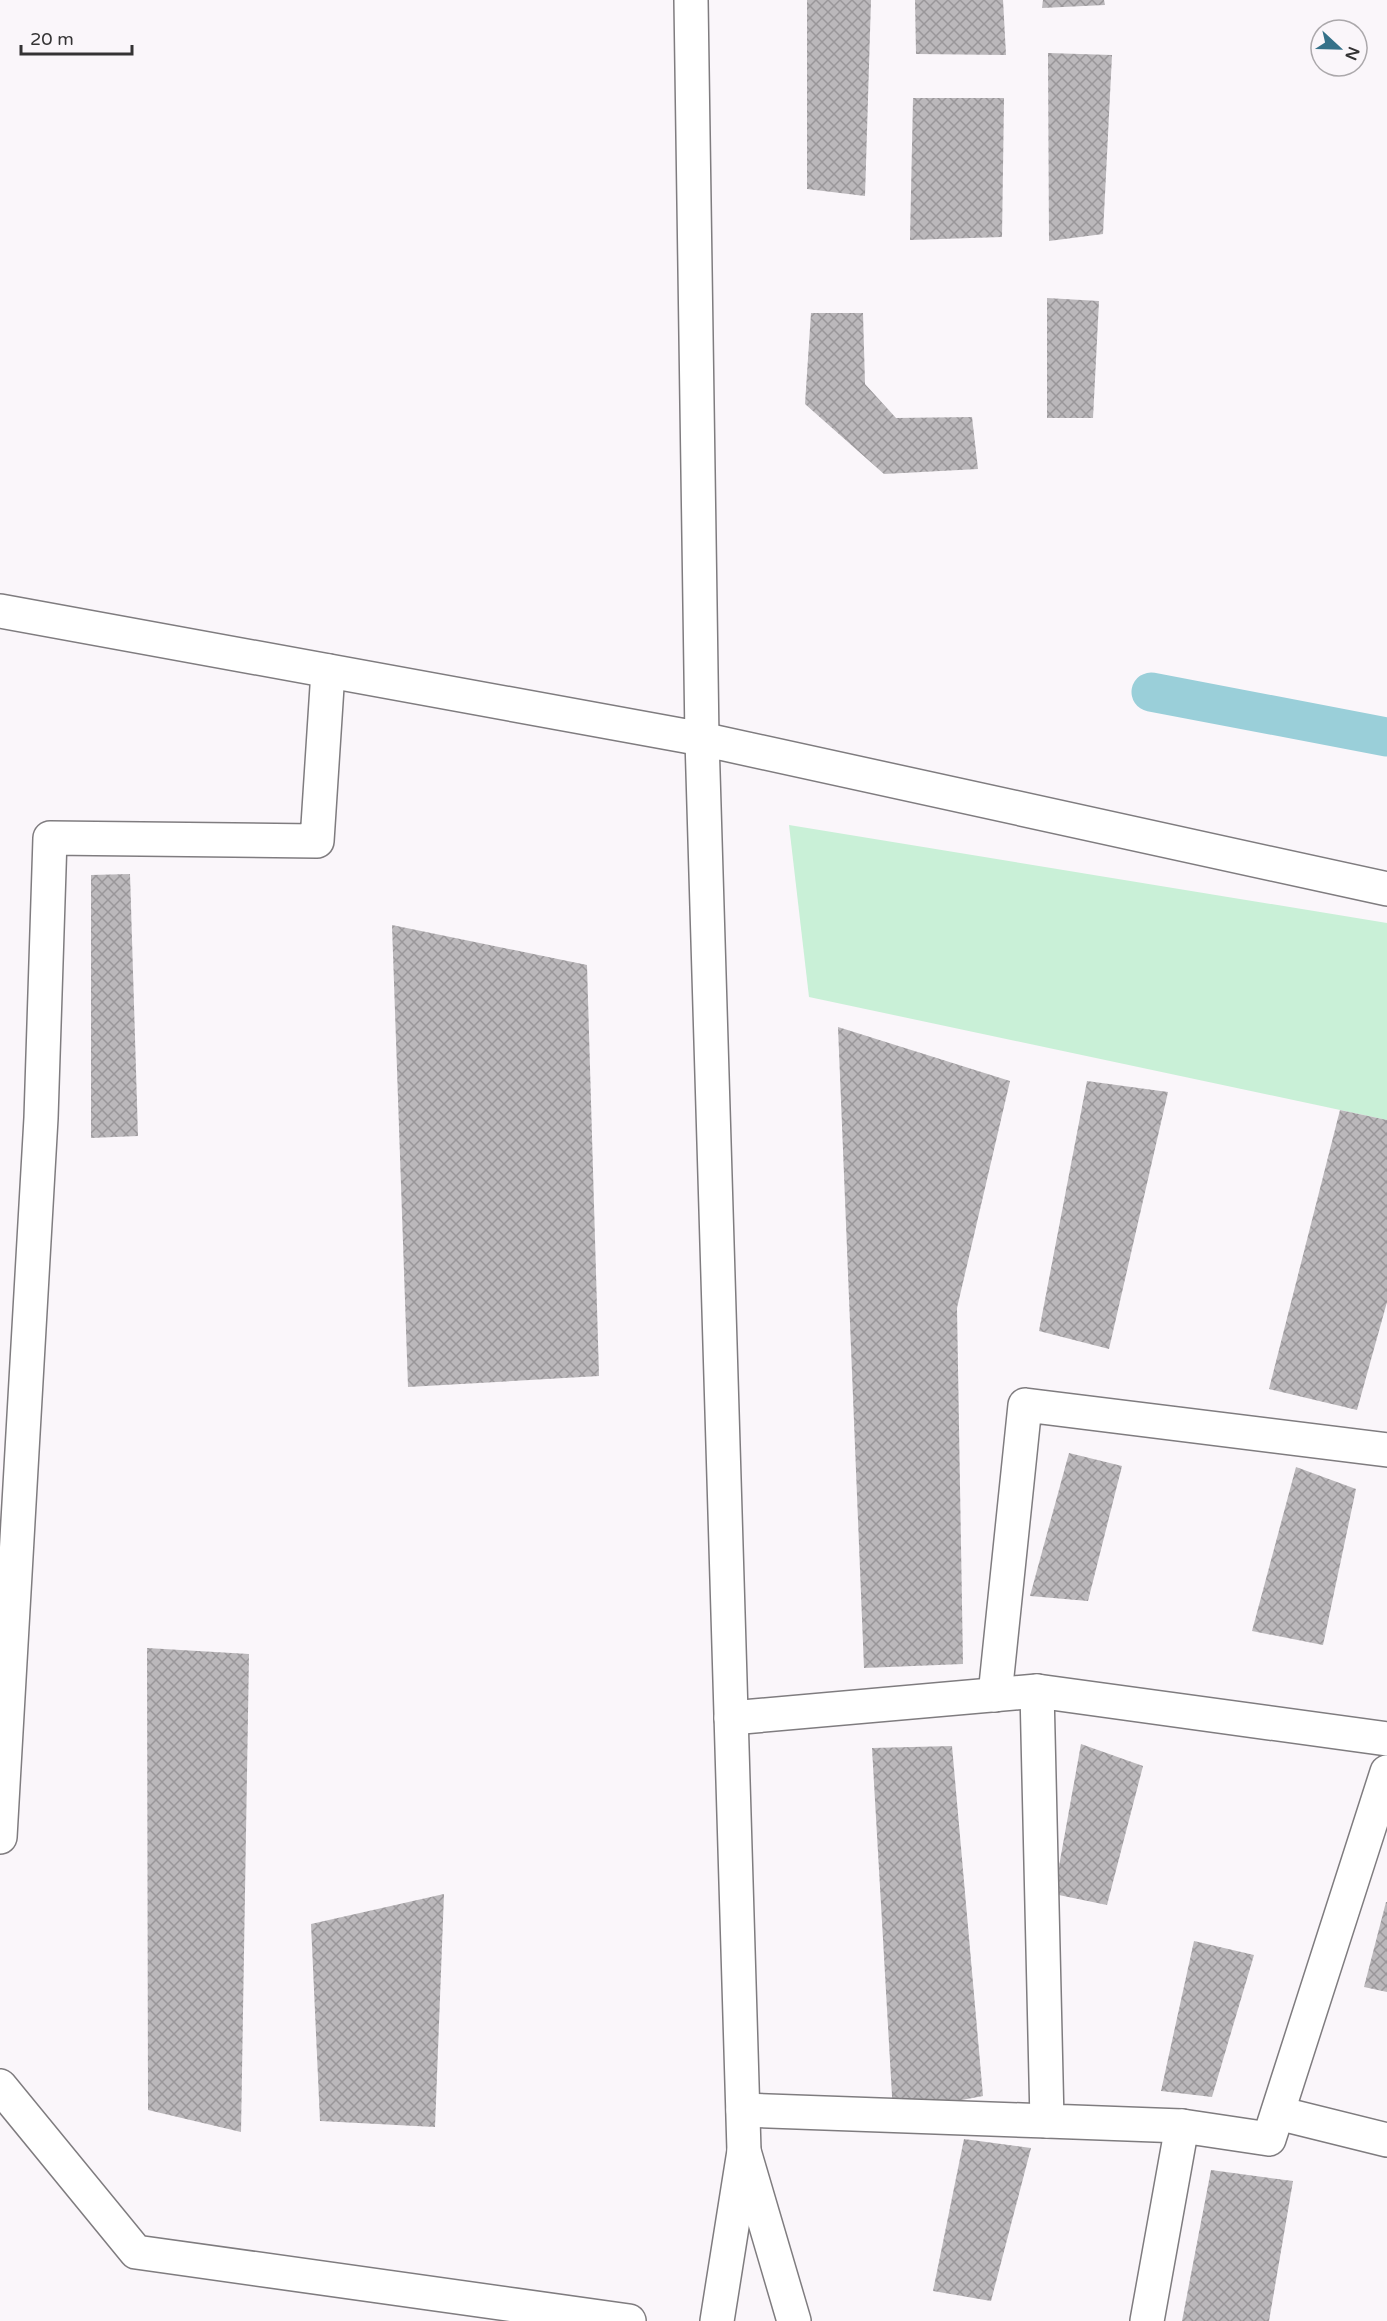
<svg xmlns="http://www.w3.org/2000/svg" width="1387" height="2321" viewBox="0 0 1387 2321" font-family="'Varela Round',sans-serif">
<defs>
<pattern id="building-cross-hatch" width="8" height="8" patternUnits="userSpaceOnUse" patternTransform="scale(1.5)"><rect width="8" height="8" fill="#bbb8bb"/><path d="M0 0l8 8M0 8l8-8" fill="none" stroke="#999699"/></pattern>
</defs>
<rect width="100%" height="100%" fill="#faf6fa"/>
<path fill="#c9f0d7" d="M789 825 1387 923V1120L809 997Z"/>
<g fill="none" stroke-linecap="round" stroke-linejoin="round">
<path stroke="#9acfd9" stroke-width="39" d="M1151 692 1387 737"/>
</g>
<g fill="url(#building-cross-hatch)">
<path d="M807 0H871L865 196 807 189Z"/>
<path d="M915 0H1003L1006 55 916 54Z"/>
<path d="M1043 0H1104L1105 5 1042 8Z"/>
<path d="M1048 53 1112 55 1103 234 1049 241Z"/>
<path d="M913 98H1004L1002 237 910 240Z"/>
<path d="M1047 298 1099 301 1093 418H1047Z"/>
<path d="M811 313H863L865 384 896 418 972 417 978 469 884 474 805 404Z"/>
<path d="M130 874 138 1136 91 1138V875Z"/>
<path d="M392 925 587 965 599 1376 408 1387Z"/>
<path d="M838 1027 1010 1081 957 1308 963 1664 864 1668Z"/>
<path d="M1087 1081 1168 1092 1109 1349 1039 1331Z"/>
<path d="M1340 1110 1387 1120V1302L1357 1410 1269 1389Z"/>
<path d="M1069 1453 1122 1466 1088 1601 1030 1596Z"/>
<path d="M1296 1467 1356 1489 1323 1645 1252 1631Z"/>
<path d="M147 1648 249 1654 241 2132 148 2110Z"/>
<path d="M1081 1744 1143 1766 1107 1905 1054 1894Z"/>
<path d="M952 1746 983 2096 893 2113 872 1748Z"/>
<path d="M444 1894 435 2127 320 2121 311 1924Z"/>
<path d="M1386 1902H1387V1992L1364 1987Z"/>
<path d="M1194 1941 1254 1955 1212 2097 1161 2091Z"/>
<path d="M964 2139 1031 2148 991 2301 933 2291Z"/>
<path d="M1211 2170 1293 2181 1269 2321H1182Z"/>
</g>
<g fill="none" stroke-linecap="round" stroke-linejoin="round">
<defs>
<g id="street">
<path d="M1037 1691 1047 2121 1182 2126"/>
<path d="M995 1695 1025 1405 1387 1450"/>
<path d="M731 1718 1037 1691 1387 1739"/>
<path d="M0 1837 41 1118 50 838 317 841 328 671"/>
<path d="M0 2086 136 2252 629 2321"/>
<path d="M743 2110 1047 2121"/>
<path d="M1278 2113 1387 2140"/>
<path d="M717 2321 744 2151"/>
<path d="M1147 2321 1182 2126 1269 2139 1387 1772"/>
</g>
<g id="secondary">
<path d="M0 611 702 739 691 0"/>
<path d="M794 2321 744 2151 702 739 1387 889"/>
</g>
</defs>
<use href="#street" stroke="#7f7c7f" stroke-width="36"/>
<use href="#secondary" stroke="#7f7c7f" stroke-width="36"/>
<use href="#street" stroke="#fff" stroke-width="33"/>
<use href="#secondary" stroke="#fff" stroke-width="33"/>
</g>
<g transform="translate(1339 48) rotate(112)"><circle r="28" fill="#faf6fa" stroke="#aba8ab" stroke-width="1.5"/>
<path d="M0-4.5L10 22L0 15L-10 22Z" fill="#357189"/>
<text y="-9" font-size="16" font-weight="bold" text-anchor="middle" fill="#343334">N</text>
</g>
<path d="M21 45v9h111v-9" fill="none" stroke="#343334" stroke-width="3"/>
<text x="30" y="45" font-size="18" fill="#343334" stroke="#faf6fa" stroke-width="4.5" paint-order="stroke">20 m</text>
</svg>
